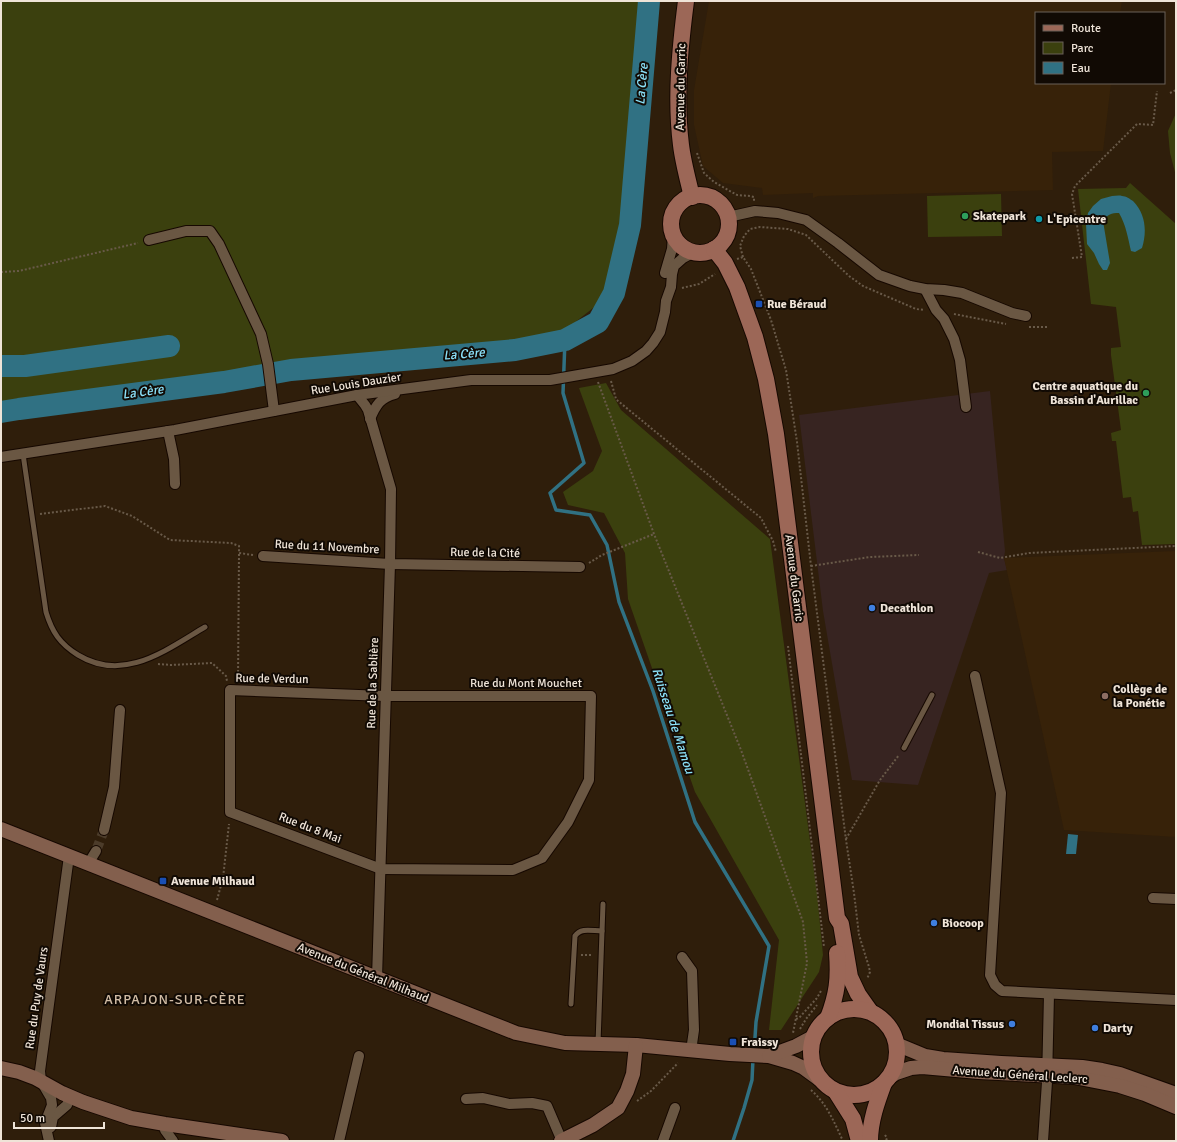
<svg xmlns="http://www.w3.org/2000/svg" width="1177" height="1142" viewBox="0 0 1177 1142" font-family="Signika,sans-serif">
<rect width="100%" height="100%" fill="#2f1e0b"/>
<path fill="#372421" d="M990 391 1005 551 1004 558 1007 570 989 573 918 785 852 780 823 611 799 415Z"/>
<g fill="#372209">
<path d="M709 1H1122L1120 13H1036V83H1111L1103 151 1052 152 1053 190 818 196 813 198V193L763 195 762 188 723 183 703 166 694 125V90Z"/>
<path d="M1176 551V837L1064 830 1004 558Z"/>
</g>
<g fill="#3b400e">
<path d="M1 1H646L626 211 612 293 559 335 478 348 255 372 1 409Z"/>
<path d="M1176 113V176L1170 153 1168 131Z"/>
<path d="M1130 183 1176 224V544L1142 545 1138 511 1133 512 1131 497 1123 498 1116 441H1112L1111 433 1121 430 1111 355V348L1121 347 1116 307 1091 304 1078 189 1126 188Z"/>
<path d="M1001 194 1002 236 928 237 927 196Z"/>
<path d="M606 383 621 410 770 539 817 894 823 955 819 972 781 1030H769L779 940 695 792 628 599 625 553 604 513 568 505 563 492 593 471 602 451 579 388Z"/>
</g>
<g fill="#307183">
<path d="M1112 196C1115 196 1119 195 1122 196 1126 196 1130 199 1133 201 1146 214 1147 232 1142 248L1135 252 1131 251C1128 238 1126 225 1119 213 1111 213 1108 214 1103 221L1110 263 1107 270H1103L1099 264 1094 253 1087 244 1086 224 1088 213 1093 206 1101 199Z"/>
<path d="M1068 834 1078 835 1076 854H1066Z"/>
</g>
<g fill="none" stroke-linecap="round" stroke-linejoin="round">
<g stroke="#307183" stroke-width="3.5">
<path d="M565 340 563 393 584 463 550 493 556 510 590 515 607 545 619 602 653 691 695 822 769 946 756 1022 754 1053"/>
<path d="M733 1141 744 1108 752 1080 753 1059"/>
</g>
<g stroke="#307183" stroke-width="22">
<path d="M1 366H25L169 346"/>
<path d="M1 412 19 409 224 382 291 370 515 350 565 340 598 322 614 293 630 225 649 1"/>
</g>
<path stroke="#4c3c2a" stroke-width="10" stroke-dasharray="10 5" stroke-linecap="butt" d="M96 851 104 830"/>
<defs>
<g id="lane">
<path d="M23 454 46 612C52 632 60 644 78 655 124 683 166 650 205 627"/>
<path d="M904 748 932 695"/>
<path d="M571 1004 575 936C581 927 592 931 602 931"/>
<path d="M598 1043 603 904"/>
</g>
<g id="street">
<path d="M728 217 755 211 778 213 806 220 838 243 879 275 910 286 925 289 944 290 962 293 1012 313 1026 316"/>
<path d="M149 240 186 231H210L219 244 261 334 268 364 274 411"/>
<path d="M665 273 672 249 673 234"/>
<path d="M925 289 936 310 944 319 954 339 960 360 966 407"/>
<path d="M357 395 365 405 368 410 391 489 390 564 377 978"/>
<path d="M370 419C376 405 380 398 395 394"/>
<path d="M168 431 174 459 175 484"/>
<path d="M1 457 175 430 357 395 471 380H550L613 369 632 361 646 351 653 343 660 332 665 312 666 301 671 287 672 274 674 266 683 258 694 252"/>
<path d="M263 556 390 564 580 567"/>
<path d="M975 676 1001 793 990 975 995 985 1002 991 1176 1000"/>
<path d="M230 690 385 696H591L589 780 568 822 542 858 513 870 381 869 230 812Z"/>
<path d="M104 830 114 787 120 710"/>
<path d="M88 864 96 851"/>
<path d="M1153 898 1176 899"/>
<path d="M682 957 692 971 694 1030 691 1051"/>
<path d="M466 1099 483 1098 509 1104 532 1103 547 1106 562 1141"/>
<path d="M165 1124V1130L173 1141"/>
<path d="M51 1127 53 1117 67 1105 70 1097"/>
<path d="M49 1141 45 1123 52 1105 51 1098 41 1081 40 1071 69 856"/>
<path d="M339 1141 359 1056"/>
<path d="M663 1141 675 1108"/>
<path d="M1043 1141 1047 1082 1049 994"/>
</g>
<g id="secondary">
<path d="M1 829 516 1033 565 1043 636 1045 730 1054 769 1056 793 1063 804 1068 819 1079"/>
<path d="M896 1044 925 1056 943 1059 1001 1063 1082 1067 1102 1070 1120 1074 1176 1094"/>
<path d="M769 1056 796 1046 813 1037"/>
<path d="M1 1068 19 1072 35 1078 62 1093 83 1102 131 1118 165 1124 282 1141"/>
<path d="M887 1079 896 1073 911 1068 922 1067 979 1072 1074 1077 1120 1086 1145 1094 1176 1107"/>
<path d="M561 1141 593 1125 618 1108 627 1091 633 1074 636 1045"/>
</g>
<g id="primary">
<path d="M686 1C680 48 675 98 681 145 683 162 688 180 692 197"/>
<circle cx="700" cy="224" r="29"/>
<path d="M714 249 725 263 737 287 755 337 766 379 776 434 783 487 837 918 841 924 850 977 858 994 870 1011"/>
<circle cx="854" cy="1052" r="43"/>
<path d="M828 1018C837 994 839 979 837 953"/>
<path d="M836 1092 853 1119 859 1141"/>
<path d="M870 1141C870 1121 877 1102 884 1083"/>
</g>
</defs>
<use href="#lane" stroke="#160800" stroke-width="7"/>
<use href="#street" stroke="#160800" stroke-width="12"/>
<use href="#secondary" stroke="#160800" stroke-width="16"/>
<use href="#primary" stroke="#160800" stroke-width="18"/>
<g stroke="#695a49" stroke-width="2" stroke-dasharray="2 2" stroke-linecap="butt">
<path d="M1170 93 1176 90"/>
<path d="M697 153 704 173 714 182 737 195 750 196 754 197V201"/>
<path d="M743 257 740 246 744 236 750 229 760 227 788 229 806 235 849 276 863 286 916 309 924 310"/>
<path d="M1072 258 1082 257 1072 194 1075 186 1137 124 1153 125 1157 91"/>
<path d="M737 259 743 257 751 269 771 320 786 370 797 442 811 566 846 840 854 893 859 935 869 967 870 972 867 979"/>
<path d="M1 272 19 271 138 243"/>
<path d="M682 288 699 284 715 274"/>
<path d="M954 314 1006 324"/>
<path d="M1029 327H1048"/>
<path d="M611 381 616 399 618 401 761 518 773 541 776 552"/>
<path d="M598 382 654 534 741 750 803 922 807 963 793 1033"/>
<path d="M40 514 105 506 132 516 170 540 231 543 239 546V553L253 555"/>
<path d="M978 552 1000 558 1029 553 1176 546"/>
<path d="M589 563 602 555 654 534"/>
<path d="M811 566 870 557 919 555"/>
<path d="M788 646 824 947"/>
<path d="M158 664 171 665 212 663 226 676 227 681"/>
<path d="M238 680 239 553"/>
<path d="M846 839 880 780 899 755"/>
<path d="M217 900 223 878 229 824"/>
<path d="M581 955H593"/>
<path d="M796 1019 799 1018 817 998 821 991"/>
<path d="M800 1029 806 1019 817 1005"/>
<path d="M811 1090C827 1104 834 1122 843 1141"/>
<path d="M637 1101 651 1091 678 1063"/>
<path d="M885 1135 887 1138 886 1141"/>
</g>
<use href="#lane" stroke="#6a5743" stroke-width="5"/>
<use href="#street" stroke="#6a5743" stroke-width="10"/>
<use href="#secondary" stroke="#835f4d" stroke-width="14"/>
<use href="#primary" stroke="#9c6757" stroke-width="16"/>
</g>
<g fill="#2e9e5b" stroke="#110a04" stroke-width="1.5">
<circle cx="965" cy="216" r="4"/>
<circle cx="1146" cy="393" r="4"/>
</g>
<circle fill="#0f9aa8" stroke="#110a04" stroke-width="1.5" cx="1039" cy="219" r="4"/>
<g fill="#1a4fb4" stroke="#110a04" stroke-width="1.5">
<rect x="755" y="300" width="8" height="8" rx="2"/>
<rect x="159" y="877" width="8" height="8" rx="2"/>
<rect x="729" y="1038" width="8" height="8" rx="2"/>
</g>
<g fill="#3f7fe0" stroke="#110a04" stroke-width="1.5">
<circle cx="872" cy="608" r="4"/>
<circle cx="934" cy="923" r="4"/>
<circle cx="1012" cy="1024" r="4"/>
<circle cx="1095" cy="1028" r="4"/>
</g>
<circle fill="#8d6e63" stroke="#110a04" stroke-width="1.5" cx="1105" cy="696" r="4"/>
<g text-anchor="middle" dominant-baseline="central" stroke-width="4" stroke-linejoin="round" paint-order="stroke">
<g font-size="12" fill="#efe4d8" stroke="#110a04">
<text transform="translate(681 87) rotate(-89)">Avenue du Garric</text>
<text transform="translate(356 384) rotate(-9)">Rue Louis Dauzier</text>
<text transform="translate(327 547) rotate(3)">Rue du 11 Novembre</text>
<text transform="translate(485 553) rotate(1)">Rue de la Cité</text>
<text transform="translate(794 578) rotate(83)">Avenue du Garric</text>
<text transform="translate(272 679) rotate(1)">Rue de Verdun</text>
<text transform="translate(373 683) rotate(-88)">Rue de la Sablière</text>
<text x="526" y="683">Rue du Mont Mouchet</text>
<text transform="translate(310 828) rotate(21)">Rue du 8 Mai</text>
<text transform="translate(363 973) rotate(22)">Avenue du Général Milhaud</text>
<text transform="translate(37 998) rotate(-82)">Rue du Puy de Vaurs</text>
<text transform="translate(1020 1075) rotate(4)">Avenue du Général Leclerc</text>
</g>
<g font-size="12" font-weight="bold" fill="#efe4d8" stroke="#110a04" text-anchor="start">
<text x="973" y="216">Skatepark</text>
<text x="1047" y="219">L'Epicentre</text>
<text x="767" y="304">Rue Béraud</text>
<text x="1138" y="386" text-anchor="end">Centre aquatique du<tspan x="1138" dy="14">Bassin d'Aurillac</tspan></text>
<text x="880" y="608">Decathlon</text>
<text x="1113" y="689">Collège de<tspan x="1113" dy="14">la Ponétie</tspan></text>
<text x="171" y="881">Avenue Milhaud</text>
<text x="942" y="923">Biocoop</text>
<text x="1004" y="1024" text-anchor="end">Mondial Tissus</text>
<text x="1103" y="1028">Darty</text>
<text x="741" y="1042">Fraissy</text>
</g>
<g font-size="13" font-style="italic" fill="#8be1f9" stroke="#110a04">
<text transform="translate(642 84) rotate(-85)">La Cère</text>
<text transform="translate(464 354) rotate(-5)">La Cère</text>
<text transform="translate(143 392) rotate(-8)">La Cère</text>
<text transform="translate(673 721) rotate(72)">Ruisseau de Mamou</text>
</g>
<g font-size="14" letter-spacing="1" fill="#d1bca5" stroke="#110a04">
<text x="175" y="999">ARPAJON-SUR-CÈRE</text>
</g>
</g>
<rect width="1177" height="1142" fill="none" stroke="#efe4d8" stroke-width="4"/>
<rect x="1035" y="12" width="130" height="72" fill="#110a04" stroke="#6a6159"/>
<rect x="1043" y="25" width="20" height="6" fill="#9c6757" stroke="#6a6159"/>
<text x="1071" y="32" font-size="12" fill="#efe4d8">Route</text>
<rect x="1043" y="42" width="20" height="12" fill="#3b400e" stroke="#6a6159"/>
<text x="1071" y="52" font-size="12" fill="#efe4d8">Parc</text>
<rect x="1043" y="62" width="20" height="12" fill="#307183" stroke="#6a6159"/>
<text x="1071" y="72" font-size="12" fill="#efe4d8">Eau</text>
<path d="M14 1122v6h90v-6" fill="none" stroke="#efe4d8" stroke-width="2"/>
<text x="20" y="1122" font-size="12" fill="#efe4d8" stroke="#110a04" stroke-width="3" paint-order="stroke">50 m</text>
</svg>
